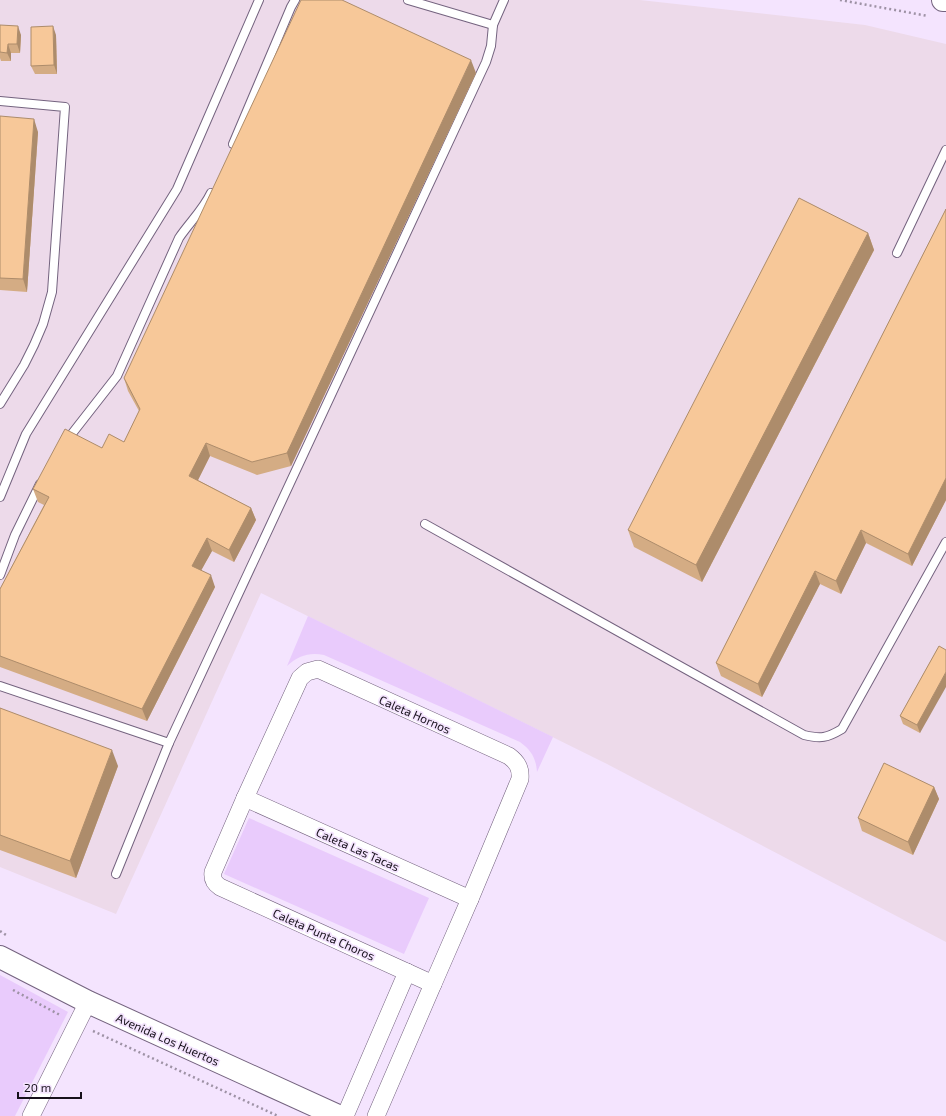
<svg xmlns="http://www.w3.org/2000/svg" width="946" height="1116" viewBox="0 0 946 1116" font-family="'Exo 2',sans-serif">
<rect width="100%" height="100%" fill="#f4e4fe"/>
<path fill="#eddaea" d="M0 0H640L865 25 946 44V942L607 764 261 593 116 914 0 867Z"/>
<g fill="#e9cbfc">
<path d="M308 616 553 737 537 772C536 758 531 750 520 742L324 655C309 652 298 656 287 666Z"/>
<path d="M249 818 429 898 404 954 224 874Z"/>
<path d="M0 975 68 1012 15 1116H0Z"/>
</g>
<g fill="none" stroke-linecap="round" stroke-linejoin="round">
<defs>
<g id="lane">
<path d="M408 0 493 25"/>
<path d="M0 101 65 107 52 292 43 324 34 345 24 365 0 404"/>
<path d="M233 144 291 7 295 0"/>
<path d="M897 253 946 150"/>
<path d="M67 440 117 376 179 238C189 223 203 210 211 193"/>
<path d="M0 497 26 434 177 189 259 0"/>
<path d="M425 524 804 735C821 739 827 738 842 729L946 542"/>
<path d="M0 575 15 535 40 484"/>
<path d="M0 686 169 743 486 62 491 46 493 25 504 0"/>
<path d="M116 874 169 743"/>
</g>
<g id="street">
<path d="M318 669 509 756C517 762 521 768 520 779L470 899 433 984 220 887C214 883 212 879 213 872L245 798 300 678 307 672Z"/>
<path d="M245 798 470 899"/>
<path d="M31 1116 88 1002"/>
<path d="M345 1116 407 972"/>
<path d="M376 1116 433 984"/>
</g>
<path id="secondary" d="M0 957 88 1002 338 1116"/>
<path id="highway" d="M943 0H946"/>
</defs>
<use href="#lane" stroke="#74637f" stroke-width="10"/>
<use href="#street" stroke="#74637f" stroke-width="18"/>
<use href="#secondary" stroke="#74637f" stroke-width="24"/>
<use href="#highway" stroke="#74637f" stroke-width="24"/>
<g stroke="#9e92a5" stroke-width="2.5" stroke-dasharray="2 3" stroke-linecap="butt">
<path d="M840 0 928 16"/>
<path d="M0 931 6 935"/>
<path d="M13 990 60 1015"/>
<path d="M93 1031 278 1116"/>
</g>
<use href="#lane" stroke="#fff" stroke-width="8"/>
<use href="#street" stroke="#fff" stroke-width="17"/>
<use href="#secondary" stroke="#fff" stroke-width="22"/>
<use href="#highway" stroke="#fff" stroke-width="22"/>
</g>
<g fill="#d4ac84">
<path d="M0 25 21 35 20 53H11V61H1L0 58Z"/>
<path d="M56 35 57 74H35L31 66Z"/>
<path d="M476 73 291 466 257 475 210 456 198 480 251 508 256 520 234 562 212 551 201 570 215 587 147 721 0 667V589L44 505 38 502 33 489 102 448 124 442 139 411 128 391 124 378Z"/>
<path d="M0 116 38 132 27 292 0 290Z"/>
<path d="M946 209V500L912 566 866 543 841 594 820 584 762 697 721 676 716 663Z"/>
<path d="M868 233 874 250 702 582 634 547 628 530Z"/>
<path d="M939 646 920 733 903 724 900 716Z"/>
<path d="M0 708 118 766 76 878 0 850Z"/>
<path d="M934 787 939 799 913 855 862 831 858 818Z"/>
</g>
<g fill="#ad8c6b">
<path d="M18 26 21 35 20 53 17 44Z"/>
<path d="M53 26 56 35 57 74 54 65Z"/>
<path d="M8 44 11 53V61L7 53Z"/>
<path d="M471 60 476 73 291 466 287 453Z"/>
<path d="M34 119 38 132 27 292 23 279Z"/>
<path d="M868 233 874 250 702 582 696 565Z"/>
<path d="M206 443 210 456 194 488 189 476Z"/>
<path d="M946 478V500L912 566 908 554Z"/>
<path d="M251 508 256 520 234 562 229 550Z"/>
<path d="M861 530 866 543 841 594 836 581Z"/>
<path d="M207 538 212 551 197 578 192 566Z"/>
<path d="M815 571 820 584 762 697 758 684Z"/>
<path d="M211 575 215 587 147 721 142 709Z"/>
<path d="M946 672V687L920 733 917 725Z"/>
<path d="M112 750 118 766 76 878 70 861Z"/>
<path d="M934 787 939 799 913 855 908 842Z"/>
</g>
<g fill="#f7c899" stroke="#ad8c6b">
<path d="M301 0H342L471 60 287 453 252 462 206 443 189 476 251 508 229 550 207 538 192 566 211 575 142 709 0 656V589L49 497 33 489 65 429 102 448 109 434 124 442 140 409 124 378Z"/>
<path d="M0 25 18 26 17 44H8L7 53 0 52Z"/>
<path d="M53 26 54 65 31 66V27Z"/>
<path d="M0 116 34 119 23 279 0 278Z"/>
<path d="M799 198 868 233 696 565 628 530Z"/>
<path d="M946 209V478L908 554 861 530 836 581 815 571 758 684 716 663Z"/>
<path d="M939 646 946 650V672L917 725 900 716Z"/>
<path d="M0 708 112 750 70 861 0 835Z"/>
<path d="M884 763 934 787 908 842 858 818Z"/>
</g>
<g text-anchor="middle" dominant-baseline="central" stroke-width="3.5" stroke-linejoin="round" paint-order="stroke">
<g font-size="12" fill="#16101a" stroke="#f4e4fe">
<text transform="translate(415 714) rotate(24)">Caleta Hornos</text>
<text transform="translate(358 849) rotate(24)">Caleta Las Tacas</text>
<text transform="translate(324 934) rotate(24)">Caleta Punta Choros</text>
<text transform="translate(168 1039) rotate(24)">Avenida Los Huertos</text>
</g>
</g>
<path d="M18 1092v6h63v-6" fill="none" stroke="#16101a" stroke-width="2"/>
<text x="24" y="1092" font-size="12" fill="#16101a" stroke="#f4e4fe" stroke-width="3" paint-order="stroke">20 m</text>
</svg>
